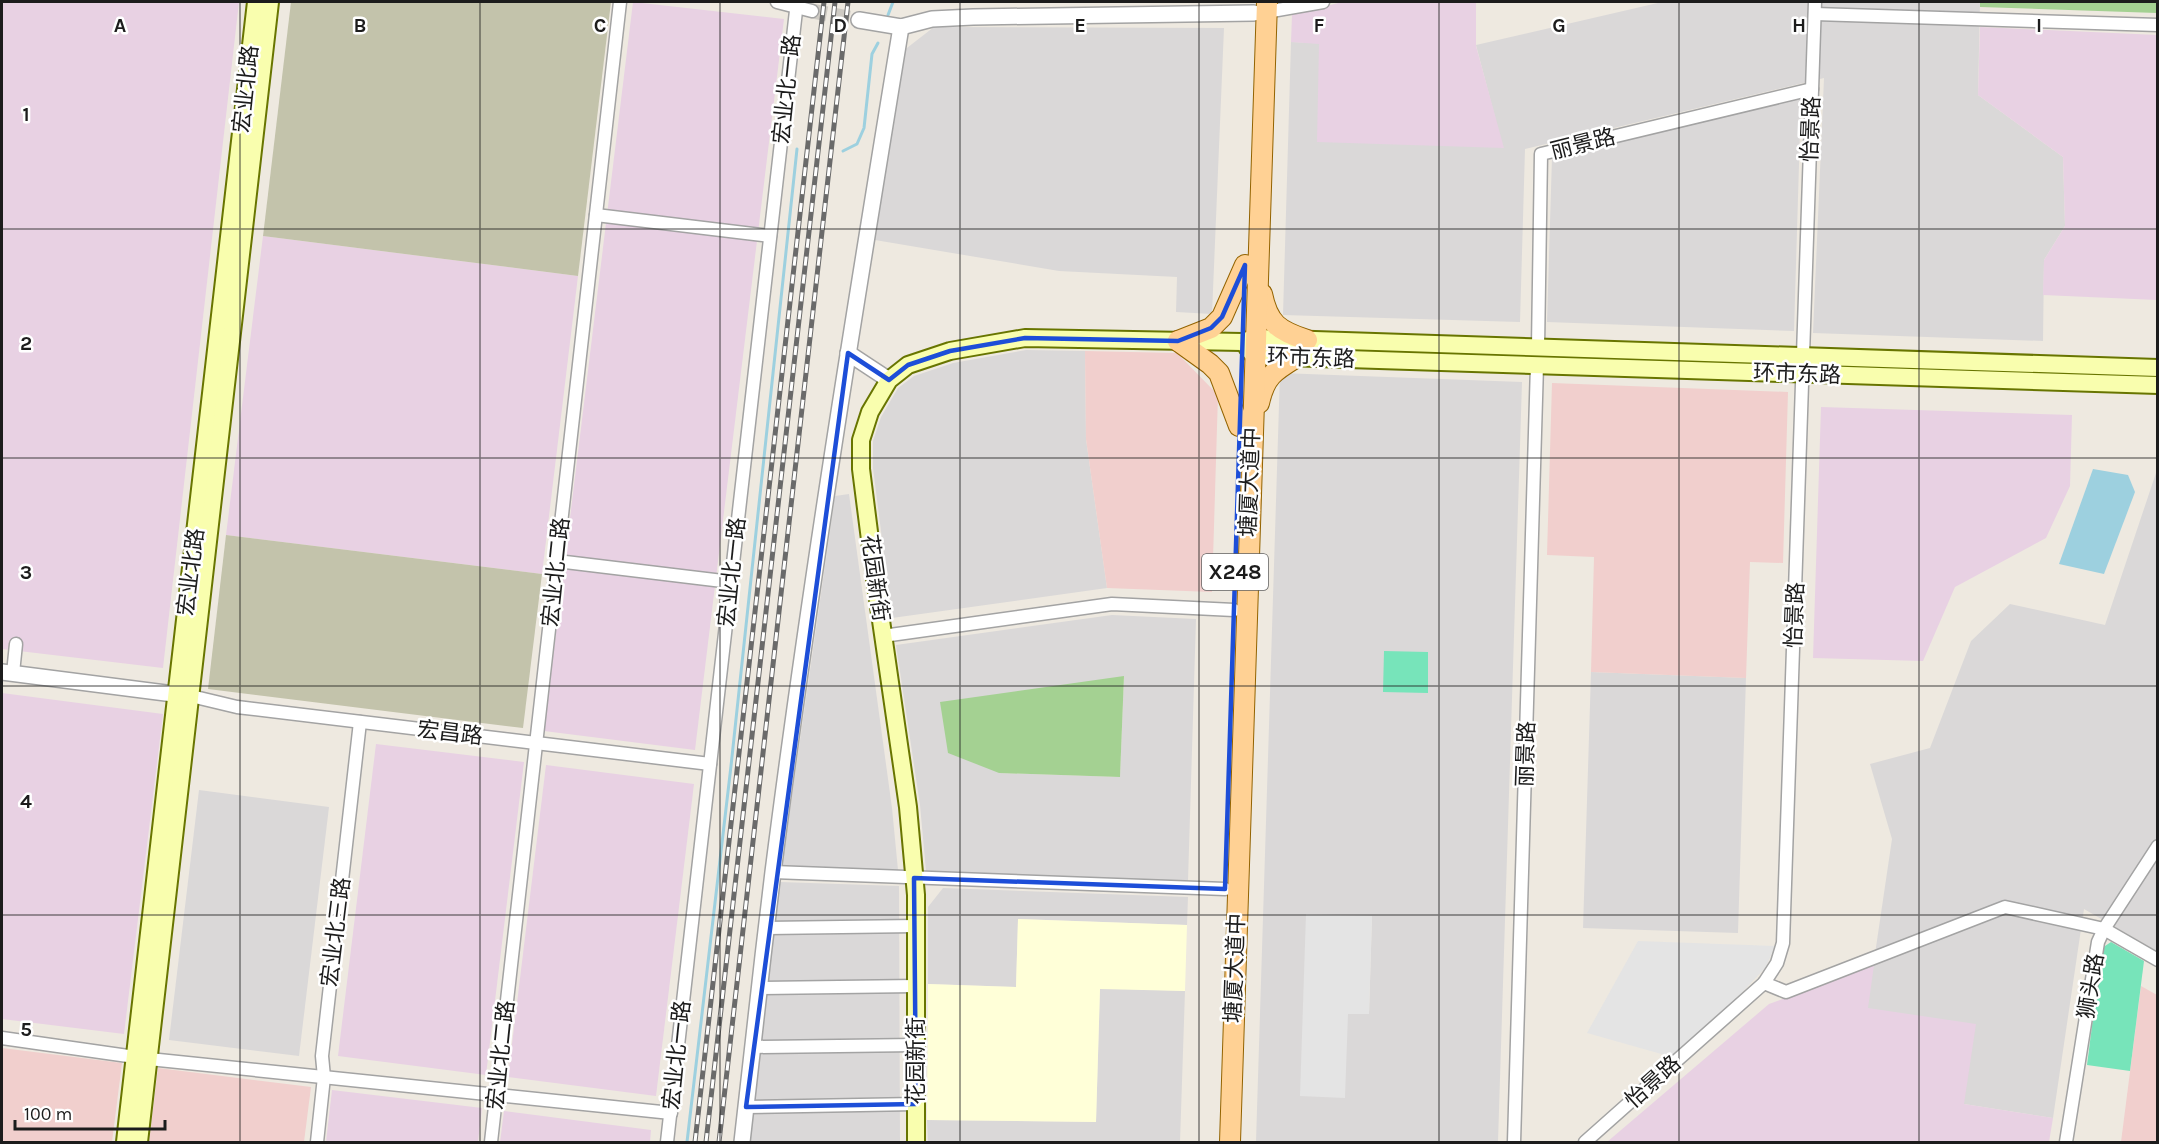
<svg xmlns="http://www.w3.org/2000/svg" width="2159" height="1144" viewBox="0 0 2159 1144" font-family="Karla,'Noto Sans SC',sans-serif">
<rect width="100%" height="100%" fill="#eee9e0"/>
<g fill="#dad8d8" fill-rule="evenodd">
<path d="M1662 2H1980L1978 95 2063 157 2065 226 2044 260 2043 341 1813 333 1824 78 1525 149 1520 322 1283 315 1291 42 1319 43 1503 148 1476 45Z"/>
<path d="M934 27 1224 28 1212 314 1176 312 1177 277 1059 271 875 240 903 51Z"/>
<path d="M1801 98 1794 331 1547 322 1552 157Z"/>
<path d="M1026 350 1085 351 1086 439 1107 588 892 618 873 468V441L881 417 898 388 914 376 953 363Z"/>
<path d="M1280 373 1522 382 1498 1142H1256ZM1372 916 1369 1014 1348 1013Z"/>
<path d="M2157 470V951L2084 909 2053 1118 1964 1104 1867 1008 1892 839 1870 764 1930 748 1971 641 2010 604 2105 625Z"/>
<path d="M849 494 892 808 898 870 782 866 835 496Z"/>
<path d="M1112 615 1196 619 1188 881 926 871 920 805 896 645ZM1124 676 1120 777 999 773Z"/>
<path d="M1591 672 1746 678 1738 933 1583 928Z"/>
<path d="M199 790 329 807 299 1056 169 1040Z"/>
<path d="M780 882 899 886 900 1142H750Z"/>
<path d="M943 888 1188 897 1187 925 1018 919 1016 987 928 984V907Z"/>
<path d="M1100 988 1185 991 1180 1142H928L927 1120 1096 1122Z"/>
</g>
<g fill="#f1cfcd">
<path d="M1085 351 1177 353 1218 395 1212 592 1107 588 1086 439Z"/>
<path d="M1552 383 1788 392 1783 563 1750 562 1746 678 1591 672 1594 557 1547 555Z"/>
<path d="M2141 986 2157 995V1142H2121Z"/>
<path d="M2 1048 122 1063 112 1142H2Z"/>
<path d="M158 1068 311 1087 304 1142H149Z"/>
</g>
<g fill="#e8d1e3">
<path d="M2 2H239L163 668 2 649Z"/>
<path d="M633 2 784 19 695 750 544 731Z"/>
<path d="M1342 2H1476V46L1504 148 1317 142 1319 44 1291 42 1292 15Z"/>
<path d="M1980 27 2157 35V300L2043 295 2044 260 2065 226 2063 157 1978 95Z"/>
<path d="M263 236 578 276 542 574 226 535Z"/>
<path d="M1821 407 2072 415 2070 486 2046 538 1955 587 1923 661 1813 658Z"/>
<path d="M2 693 163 714 124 1034 2 1019Z"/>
<path d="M376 744 524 762 486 1075 338 1056Z"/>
<path d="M546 765 694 784 656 1096 508 1077Z"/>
<path d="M1874 965 1868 1008 1976 1024 1964 1104 2053 1118 2049 1142H1607L1769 1004Z"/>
<path d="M332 1090 482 1108 478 1142H326Z"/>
<path d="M504 1111 651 1130 650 1142H500Z"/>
</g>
<path fill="#ffffd8" d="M1018 919 1187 925 1185 991 1100 989 1096 1122 927 1120 928 984 1016 987Z"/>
<g fill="#c3c3ab">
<path d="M291 2H611L578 276 263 236Z"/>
<path d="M226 535 542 574 523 728 208 689Z"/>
</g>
<g fill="#a4d192">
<path d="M1980 2H2157V13L1980 7Z"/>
<path d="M1124 676 1120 777 999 773 948 753 940 702Z"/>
</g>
<g fill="#77e4ba">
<path d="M1384 651 1428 652V693L1383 692Z"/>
<path d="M2111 942 2144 961 2130 1071 2087 1065 2102 948Z"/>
</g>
<g fill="#e4e4e4">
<path d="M1306 914 1372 916 1369 1014H1348L1345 1098 1300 1096Z"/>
<path d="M1638 941 1775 946 1766 967 1733 1002 1672 1057 1587 1033Z"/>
</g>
<path fill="#9dd0df" d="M2093 469 2128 475 2135 492 2104 574 2059 564Z"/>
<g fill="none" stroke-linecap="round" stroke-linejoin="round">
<g stroke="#9dd0df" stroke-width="3">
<path d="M888 15 893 2"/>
<path d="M843 151 857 144 864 128 872 54 878 43"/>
<path d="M687 1142 731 766 797 149"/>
</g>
<path stroke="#cecac3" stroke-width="15" stroke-dasharray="15 8" stroke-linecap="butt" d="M812 11 859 20"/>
<defs>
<g id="minor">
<path d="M777 2 812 11"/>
<path d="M1267 12 1323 2"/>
<path d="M1815 14 2158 25"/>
<path d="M596 215 770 236"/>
<path d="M1538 347 1541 154 1812 89"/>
<path d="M557 561 731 582"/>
<path d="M883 636 1112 604 1234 610"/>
<path d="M13 673 16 644"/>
<path d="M191 696 237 707 710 764"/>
<path d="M773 872 1225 889"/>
<path d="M767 928 916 926"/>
<path d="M1764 983 1786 992 2005 907 2104 929 2158 960"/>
<path d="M760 988 916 986"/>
<path d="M2 1038 149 1059 671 1113"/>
<path d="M753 1047 916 1045"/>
<path d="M746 1107 916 1104"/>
<path d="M317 1142 324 1077 322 1056 360 722"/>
<path d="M491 1142 620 2"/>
<path d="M667 1142 797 2"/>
<path d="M1514 1142 1537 365"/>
<path d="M1585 1142 1764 983 1777 963 1783 943 1815 2"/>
<path d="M2066 1142 2098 942 2104 929 2158 846"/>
</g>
<g id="tertiary">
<path d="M859 20 901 27 932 19 973 17 1254 13"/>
<path d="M848 353 889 380"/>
<path d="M2 672 189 696"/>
<path d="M742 1142C752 1053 762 962 773 872 809 590 855 308 901 27"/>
</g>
<g id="secondary">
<path d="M1247 347 1254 356 2158 385"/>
<path d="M125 1142 256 2"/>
<path d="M139 1142 270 2"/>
<path d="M916 1142V895L908 807 875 579 861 469V440L870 412 889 380 908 365 950 351 1025 338 1242 342 1255 338 2158 368"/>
</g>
<g id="primary">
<path d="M1262 294C1268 324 1279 331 1307 340"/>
<path d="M1178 341 1210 364 1219 373 1239 426"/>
<path d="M1178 341 1211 328 1222 317 1245 265"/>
<path d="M1259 403C1265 376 1274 371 1297 357"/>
<path d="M1230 1142 1267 2"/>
</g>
</defs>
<use href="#minor" stroke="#a3a3a3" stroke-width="15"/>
<use href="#tertiary" stroke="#a3a3a3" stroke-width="18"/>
<use href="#secondary" stroke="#687500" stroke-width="20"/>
<use href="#primary" stroke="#936300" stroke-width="22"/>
<use href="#minor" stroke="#fff" stroke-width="12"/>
<use href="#tertiary" stroke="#fff" stroke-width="15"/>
<use href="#secondary" stroke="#f9feae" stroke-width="16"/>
<use href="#primary" stroke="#ffd194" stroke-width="20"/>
<defs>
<g id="rail">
<path d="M695 1142 824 2"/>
<path d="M706 1142 835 2"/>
<path d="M719 1142 848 2"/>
</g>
</defs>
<use href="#rail" stroke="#6a6a6a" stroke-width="5"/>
<use href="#rail" stroke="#fff" stroke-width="3" stroke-dasharray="9" stroke-linecap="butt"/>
</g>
<path fill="none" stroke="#1d4ed8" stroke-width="4.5" stroke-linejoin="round" d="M1245 265 1225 889 914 878 916 1104 746 1107 848 353 889 380 908 365 950 351 1025 338 1178 341 1211 328 1222 317Z"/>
<path fill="none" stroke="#1c1c1c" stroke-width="1.5" stroke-opacity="0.55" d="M240 2V1142M480 2V1142M720 2V1142M960 2V1142M1199 2V1142M1439 2V1142M1679 2V1142M1919 2V1142M2 229H2158M2 458H2158M2 686H2158M2 915H2158"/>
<g text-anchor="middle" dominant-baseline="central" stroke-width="5" stroke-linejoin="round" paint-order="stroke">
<rect fill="#fff" stroke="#606060" stroke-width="1.5" x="1202" y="554" width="66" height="36" rx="4.5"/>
<g font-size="21" font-weight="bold" fill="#1c1c1c">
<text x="1235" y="572">X248</text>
</g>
<g font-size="22" fill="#1c1c1c" stroke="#fff">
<text transform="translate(246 89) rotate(-84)">宏业北路</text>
<text transform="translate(787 89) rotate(-84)">宏业北一路</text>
<text transform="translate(1811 129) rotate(-88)">怡景路</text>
<text transform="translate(1583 144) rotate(-14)">丽景路</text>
<text transform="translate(1311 358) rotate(2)">环市东路</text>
<text transform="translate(1797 374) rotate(2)">环市东路</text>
<text transform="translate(1250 482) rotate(-88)">塘厦大道中</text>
<text transform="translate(191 572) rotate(-83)">宏业北路</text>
<text transform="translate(556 572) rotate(-84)">宏业北二路</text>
<text transform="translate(732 572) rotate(-84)">宏业北一路</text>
<text transform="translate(875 578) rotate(82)">花园新街</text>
<text transform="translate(1795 615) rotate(-88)">怡景路</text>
<text transform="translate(450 733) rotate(7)">宏昌路</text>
<text transform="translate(1526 754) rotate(-88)">丽景路</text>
<text transform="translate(336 932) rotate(-83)">宏业北三路</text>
<text transform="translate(1235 968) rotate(-88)">塘厦大道中</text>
<text transform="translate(2091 986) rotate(-81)">狮头路</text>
<text transform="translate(501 1055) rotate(-84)">宏业北二路</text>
<text transform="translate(677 1055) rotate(-84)">宏业北一路</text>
<text transform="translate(916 1061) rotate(-90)">花园新街</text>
<text transform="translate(1653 1082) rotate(-42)">怡景路</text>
</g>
</g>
<g font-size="20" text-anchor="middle" font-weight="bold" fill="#1c1c1c" stroke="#fff" stroke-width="5" stroke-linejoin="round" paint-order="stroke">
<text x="120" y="32">A</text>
<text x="360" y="32">B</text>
<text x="600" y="32">C</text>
<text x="840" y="32">D</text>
<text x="1080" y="32">E</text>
<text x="1319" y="32">F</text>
<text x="1559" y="32">G</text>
<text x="1799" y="32">H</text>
<text x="2039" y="32">I</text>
<text x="26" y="121">1</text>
<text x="26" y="350">2</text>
<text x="26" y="579">3</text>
<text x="26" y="808">4</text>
<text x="26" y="1036">5</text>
</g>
<rect width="2159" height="1144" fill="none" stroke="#1c1c1c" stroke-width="6"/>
<path d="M15 1120v9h150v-9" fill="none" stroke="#1c1c1c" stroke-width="3"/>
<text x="24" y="1120" font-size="18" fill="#1c1c1c" stroke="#ffffff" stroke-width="4.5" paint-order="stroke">100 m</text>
</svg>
